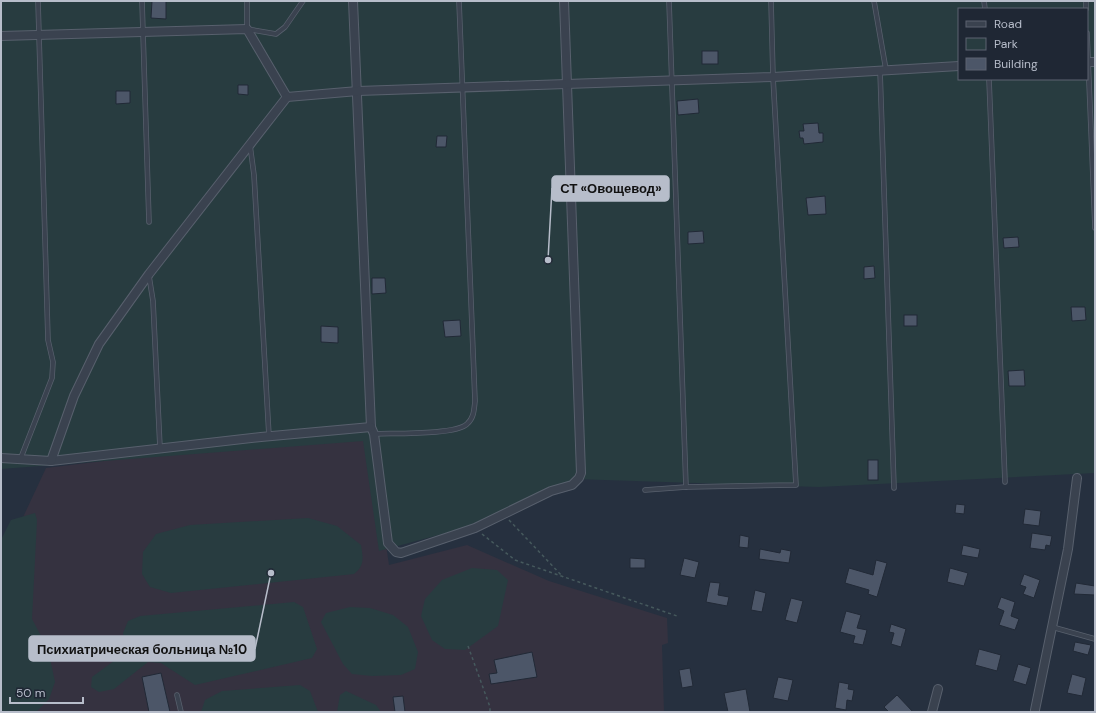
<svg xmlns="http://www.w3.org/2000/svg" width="1096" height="713" viewBox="0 0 1096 713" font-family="'DM Sans',sans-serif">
<rect width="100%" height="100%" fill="#26303f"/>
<path fill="#353240" d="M359 430 370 437 389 565 467 545 549 581 667 618 668 643 662 645 664 712H1L11 543 46 468Z"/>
<g fill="#283c40" fill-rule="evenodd">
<path d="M1 1H1095V473L819 487 574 479 461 529 379 551 363 441 1 469ZM959 9H1087V79H959Z"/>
<path d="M35 513 37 520 32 619 48 649 55 682 49 699 36 712H1V540L11 520Z"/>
<path d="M308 518 337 526 361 545C363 557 365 566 354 574L171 593 150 587 142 574 143 552 156 534 190 525Z"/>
<path d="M472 568 497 570 508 580 498 626 465 650 445 649 432 640 421 616 425 599 442 580Z"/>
<path d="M294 602 303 607 317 649 312 658 195 685 161 663 148 662 114 689 99 692 91 687 92 677 122 655 125 643 123 633 128 621 140 616Z"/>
<path d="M350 607 370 608 393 615 408 627 418 652 415 669 401 675 372 676 352 674 343 664 321 622 326 613Z"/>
<path d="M300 685 310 691 318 712H201L205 700 222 691Z"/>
<path d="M346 691 376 705 381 712H337L340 695Z"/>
</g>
<g fill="#4c5668" stroke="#212936">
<path d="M152 1H166V19L151 18Z"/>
<rect x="702" y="51" width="16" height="13"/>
<path d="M238 85H248V95L238 94Z"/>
<path d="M116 91H130V103L116 104Z"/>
<path d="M698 99 699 113 678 115 677 101Z"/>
<path d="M818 123 819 133H823V142L804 144 803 138H800L799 131H804L803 124Z"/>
<path d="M437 136H447L446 147H436Z"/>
<path d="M825 196 826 214 808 215 806 198Z"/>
<path d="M703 231 704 243 688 244V232Z"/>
<path d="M1018 237 1019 247 1004 248 1003 238Z"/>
<path d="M874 266 875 278 864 279V267Z"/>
<path d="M372 278H385L386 293 372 294Z"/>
<path d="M1071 307H1085L1086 320 1072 321Z"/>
<rect x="904" y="315" width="13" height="11"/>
<path d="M460 320 461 336 445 337 443 321Z"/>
<path d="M321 326 338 327V343L321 342Z"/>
<path d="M1024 370 1025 386H1009L1008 371Z"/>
<rect x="868" y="460" width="10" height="20"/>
<path d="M956 504 965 505 964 514 955 513Z"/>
<path d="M1025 509 1041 511 1039 526 1023 524Z"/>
<path d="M1032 533 1052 536 1050 546 1046 545 1045 550 1030 548Z"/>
<path d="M740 535 749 537 748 548 739 547Z"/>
<path d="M963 545 980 549 978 558 961 555Z"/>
<path d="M760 549 780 553 781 549 791 551 789 563 759 559Z"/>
<path d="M630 558 645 559V568H630Z"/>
<path d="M684 558 699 562 695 578 680 575Z"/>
<path d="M876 560 887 563 877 597 868 594 869 590 845 583 849 568 873 575Z"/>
<path d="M950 568 968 573 964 586 947 582Z"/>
<path d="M1024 574 1040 580 1034 598 1023 594 1026 587 1020 585Z"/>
<path d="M710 582 720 583 718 595 729 597 727 606 706 602Z"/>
<path d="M1076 583 1095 586V595L1074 594Z"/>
<path d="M755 590 766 593 762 612 751 610Z"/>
<path d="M1001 597 1015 602 1011 616 1019 619 1015 630 999 625 1004 611 997 608Z"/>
<path d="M791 598 803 601 797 623 785 620Z"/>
<path d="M846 611 861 615 857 628 867 630 863 645 853 643 855 636 840 632Z"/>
<path d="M891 624 906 629 901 647 891 644 894 633 889 632Z"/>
<path d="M1075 642 1091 645 1088 655 1073 651Z"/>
<path d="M979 649 1001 655 997 671 975 665Z"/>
<path d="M532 652 537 677 491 684 489 674 497 673 494 660Z"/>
<path d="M1018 664 1031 668 1026 685 1013 681Z"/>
<path d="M690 668 693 686 682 688 679 670Z"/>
<path d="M161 673 170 712H149L142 677Z"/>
<path d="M1072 674 1086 678 1082 696 1067 693Z"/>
<path d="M778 677 793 680 788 701 773 698Z"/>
<path d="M839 682 849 684 848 689 854 690 852 701 847 700 846 710 835 708Z"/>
<path d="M746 689 750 712H728L724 693Z"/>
<path d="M897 695 913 712H889L884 707Z"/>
<path d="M403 696 405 712H395L393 697Z"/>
</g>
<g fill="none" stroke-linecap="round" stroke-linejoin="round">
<defs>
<g id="service">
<path d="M142 1 149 222"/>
<path d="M247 1V29L276 34 285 27 303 1"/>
<path d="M669 1 686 487"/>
<path d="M874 1 886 70"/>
<path d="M984 1 985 9"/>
<path d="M1086 1V9"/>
<path d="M1087 33 1095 228"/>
<path d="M880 70 894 488"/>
<path d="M989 79 1005 482"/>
<path d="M250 145 254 175 269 436"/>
<path d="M149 276 153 301 160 448"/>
<path d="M374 434C393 433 456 435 467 424 474 418 474 410 475 401L459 1"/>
<path d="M20 460 52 378 53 362 48 340 38 1"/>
<path d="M645 490 686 487 796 485 773 77 771 1"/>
<path d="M1052 627 1095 639"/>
<path d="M177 695 181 712"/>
</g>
<g id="minor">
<path d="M353 1 371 427 374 434 388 543 396 552 401 553 475 528 551 491 572 485 579 478 581 473 564 1"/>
<path d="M1 36 247 29 287 97 358 91 773 77 959 66"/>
<path d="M1087 62H1095"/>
<path d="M1 458 51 461 261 437 371 427"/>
<path d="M51 461 74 396 99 344 149 274 287 97"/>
<path d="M1035 710 1068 549 1077 478"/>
<path d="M932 712 938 689"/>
</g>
</defs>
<use href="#service" stroke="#58606d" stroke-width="5.5"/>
<use href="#minor" stroke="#58606d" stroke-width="10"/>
<g stroke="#46595d" stroke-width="1.5" stroke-dasharray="3 3" stroke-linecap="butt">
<path d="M509 520 563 577"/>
<path d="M482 534 515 560 677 616"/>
<path d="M468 646 490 707V712"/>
</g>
<use href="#service" stroke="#3a424f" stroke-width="4"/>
<use href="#minor" stroke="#3a424f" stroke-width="8"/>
</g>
<path fill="none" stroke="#b7bdca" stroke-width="1.5" d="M548 260L552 188M271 573L255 649"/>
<g fill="#b7bdca" stroke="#1f2734" stroke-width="1.5">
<circle cx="548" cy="260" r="4"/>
<circle cx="271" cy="573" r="4"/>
</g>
<g fill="#b7bdca" stroke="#b7bdca" stroke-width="1.5">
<rect x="552" y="176" width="117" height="25" rx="4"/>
<rect x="29" y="636" width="226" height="25" rx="4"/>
</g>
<g font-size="13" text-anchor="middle" font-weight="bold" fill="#111">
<text x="611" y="193">СТ «Овощевод»</text>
<text x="142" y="654">Психиатрическая больница №10</text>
</g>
<rect width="1096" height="713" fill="none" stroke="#b7bdca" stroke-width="4"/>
<rect x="958" y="8" width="130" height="72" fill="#1f2734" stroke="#5c6370"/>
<rect x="966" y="21" width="20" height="6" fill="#3a424f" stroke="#5c6370"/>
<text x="994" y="28" font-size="12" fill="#b7bdca">Road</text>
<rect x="966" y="38" width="20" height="12" fill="#283c40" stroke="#5c6370"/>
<text x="994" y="48" font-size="12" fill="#b7bdca">Park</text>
<rect x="966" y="58" width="20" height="12" fill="#4c5668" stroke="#5c6370"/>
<text x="994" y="68" font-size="12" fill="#b7bdca">Building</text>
<path d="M10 697v6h73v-6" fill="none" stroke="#b7bdca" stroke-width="2"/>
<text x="16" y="697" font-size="12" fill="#b7bdca" stroke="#1f2734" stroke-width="3" paint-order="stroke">50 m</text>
</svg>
